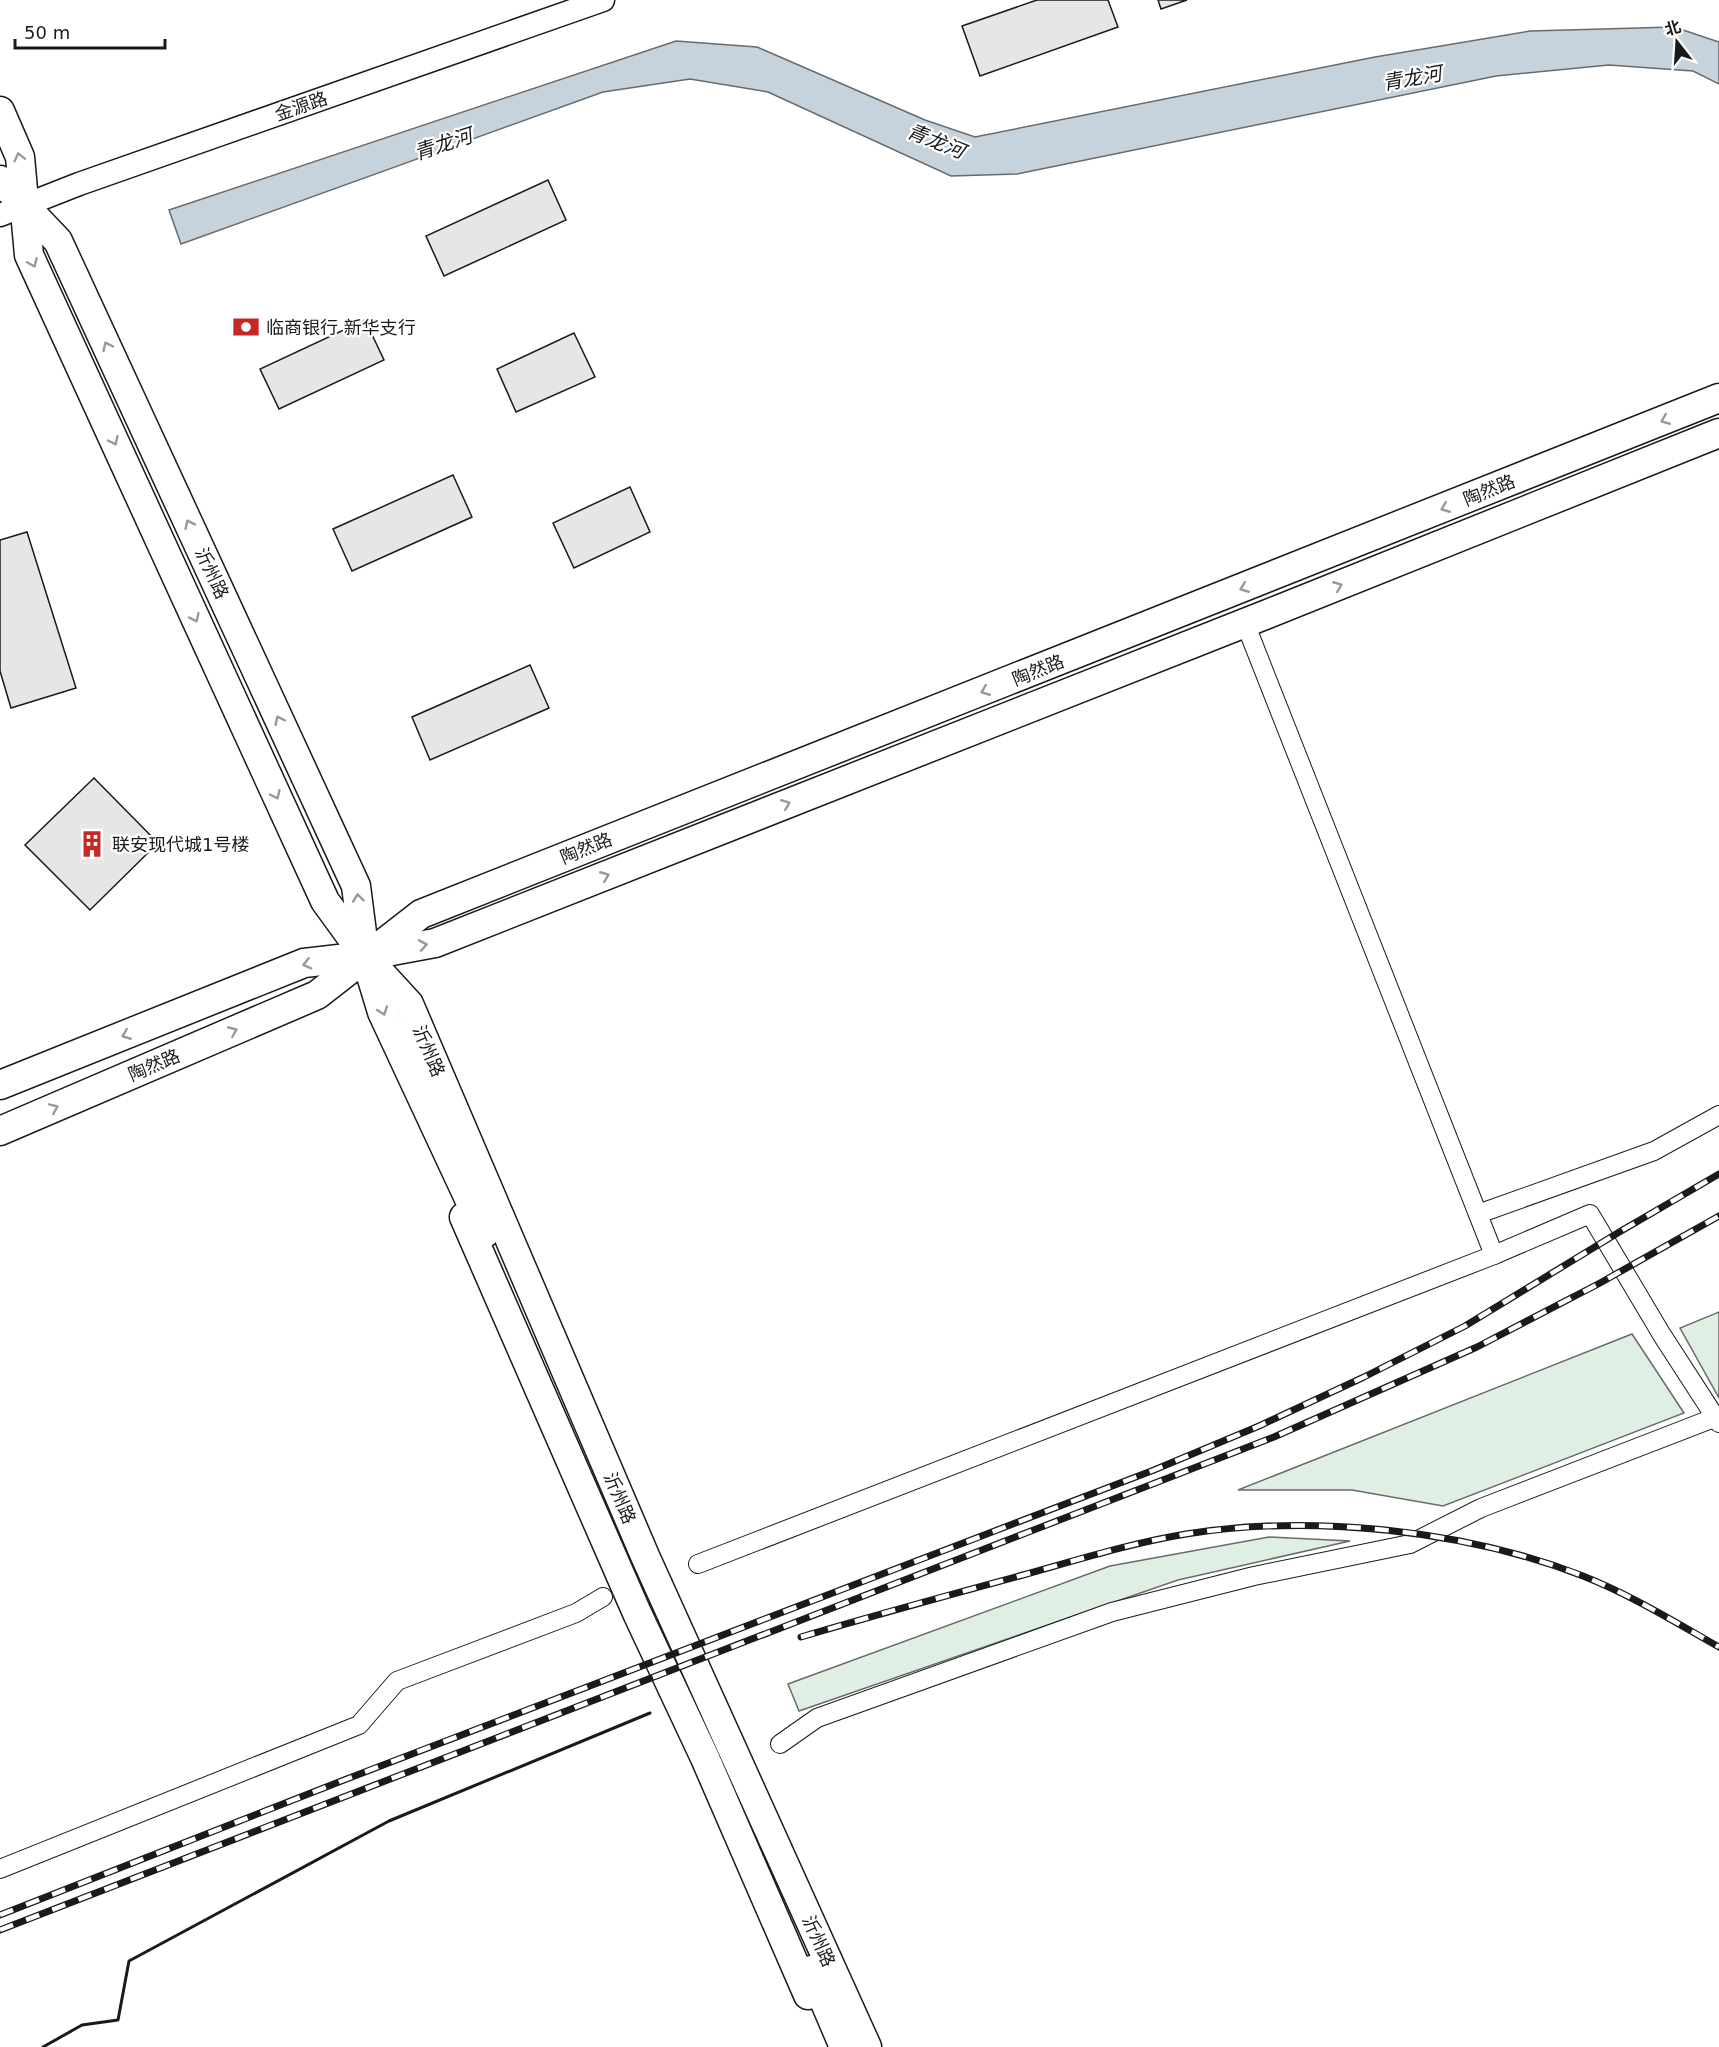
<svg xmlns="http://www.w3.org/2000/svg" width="1719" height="2047" viewBox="0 0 1719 2047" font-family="'DejaVu Sans','Noto Sans SC',sans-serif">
<rect width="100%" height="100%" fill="#fff"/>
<g fill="#e0efe3" stroke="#6a6a6a" stroke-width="1.5">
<path d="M1719 1312V1398L1680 1328Z"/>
<path d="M1632 1334 1684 1413 1443 1506 1352 1490H1238Z"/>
<path d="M1269 1537 1350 1541 1178 1580 799 1711 788 1684 1110 1566Z"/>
</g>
<path fill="#c6d2dc" stroke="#6a6a6a" stroke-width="1.5" d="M1674 27 1719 42V84L1693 71 1609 65 1496 76 1017 174 951 176 768 92 690 79 603 92 181 244 169 210 676 41 757 47 925 120 975 137 1375 57 1530 31Z"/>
<g fill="#e6e6e6" stroke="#1a1a1a" stroke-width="1.5">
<path d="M1037 0H1108L1118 27 980 76 962 26Z"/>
<path d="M1158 0H1187L1161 9Z"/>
<path d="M548 180 566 220 444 276 426 236Z"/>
<path d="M365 320 384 360 279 409 260 369Z"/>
<path d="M574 333 595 377 516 412 497 369Z"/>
<path d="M453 475 472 517 352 571 333 529Z"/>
<path d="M630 487 650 532 574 568 553 523Z"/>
<path d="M27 532 76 688 11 708 0 671V540Z"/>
<path d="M530 665 549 708 430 760 412 717Z"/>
<path d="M94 778 158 843 90 910 25 845Z"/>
</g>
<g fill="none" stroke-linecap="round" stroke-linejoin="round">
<defs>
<g id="minor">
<path d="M1245 623 1494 1255 1590 1214 1662 1335 1719 1423"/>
<path d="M1478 1214 1654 1151 1719 1115"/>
<path d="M698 1564 1494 1255"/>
<path d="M780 1744 817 1718 1112 1612 1254 1576 1410 1544 1481 1508 1719 1416"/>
<path d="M0 1869 359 1725 397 1681 576 1613 603 1597"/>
</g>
<path id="tertiary" d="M0 215 79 184 603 0"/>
<g id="primary">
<path d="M0 111 20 157 29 255 325 901 365 956 409 1004 645 1556 867 2047"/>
<path d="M0 180 58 241 356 886 365 956 382 1012 485 1233"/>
<path d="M0 1085 304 963 365 956 435 943 1270 613 1719 433"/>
<path d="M0 1131 317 995 421 914 1719 398"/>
<path d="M464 1217 637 1613 705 1758 808 1995"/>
<path d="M811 1970 844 2047"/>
</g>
</defs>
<use href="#minor" stroke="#1a1a1a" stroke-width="20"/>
<use href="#tertiary" stroke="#1a1a1a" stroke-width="25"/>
<use href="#primary" stroke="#1a1a1a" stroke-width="31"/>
<use href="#minor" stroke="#fff" stroke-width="18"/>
<use href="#tertiary" stroke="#fff" stroke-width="22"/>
<use href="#primary" stroke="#fff" stroke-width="28"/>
<defs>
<g id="rail">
<path d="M801 1637C875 1615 949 1595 1023 1575 1077 1560 1131 1543 1186 1534 1312 1514 1465 1530 1583 1576 1631 1595 1675 1622 1719 1647"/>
<path d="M0 1915 344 1780 1154 1470 1259 1426 1364 1377 1465 1326 1621 1231 1719 1174"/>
<path d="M0 1930 1274 1437 1477 1347 1600 1283 1719 1216"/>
</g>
</defs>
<use href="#rail" stroke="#1a1a1a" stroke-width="7"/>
<use href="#rail" stroke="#fff" stroke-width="4.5" stroke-dasharray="14" stroke-linecap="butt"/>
<path stroke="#1a1a1a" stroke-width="3" d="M43 2047 82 2025 118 2020 129 1961 389 1821 650 1713"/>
</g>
<defs><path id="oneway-chevron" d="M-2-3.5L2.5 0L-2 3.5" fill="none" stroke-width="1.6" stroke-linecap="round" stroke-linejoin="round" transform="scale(1.5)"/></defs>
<g stroke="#989898">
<use href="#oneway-chevron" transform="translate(19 157) rotate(-104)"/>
<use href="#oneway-chevron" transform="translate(33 263) rotate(67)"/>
<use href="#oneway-chevron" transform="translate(107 346) rotate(-115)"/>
<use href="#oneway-chevron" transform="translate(1665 420) rotate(158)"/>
<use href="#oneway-chevron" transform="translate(114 441) rotate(65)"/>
<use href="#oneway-chevron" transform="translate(1445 508) rotate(158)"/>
<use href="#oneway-chevron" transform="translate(189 524) rotate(-115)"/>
<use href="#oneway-chevron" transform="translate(1338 586) rotate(-22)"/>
<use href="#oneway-chevron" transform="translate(1244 588) rotate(158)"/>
<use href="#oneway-chevron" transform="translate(195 618) rotate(65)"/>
<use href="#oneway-chevron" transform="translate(985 691) rotate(158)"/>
<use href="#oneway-chevron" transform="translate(279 720) rotate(-115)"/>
<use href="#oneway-chevron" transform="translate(276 795) rotate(65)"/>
<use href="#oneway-chevron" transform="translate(786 804) rotate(-22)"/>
<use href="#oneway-chevron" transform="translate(605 876) rotate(-22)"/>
<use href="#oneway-chevron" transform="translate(358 898) rotate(-97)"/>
<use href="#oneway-chevron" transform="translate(423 945) rotate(-10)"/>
<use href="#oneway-chevron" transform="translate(307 964) rotate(167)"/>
<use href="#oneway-chevron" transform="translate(383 1011) rotate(70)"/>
<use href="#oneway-chevron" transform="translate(233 1031) rotate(-23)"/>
<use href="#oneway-chevron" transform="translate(126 1035) rotate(158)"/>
<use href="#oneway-chevron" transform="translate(54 1108) rotate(-23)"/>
</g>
<defs>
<symbol id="bank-bare" viewBox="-9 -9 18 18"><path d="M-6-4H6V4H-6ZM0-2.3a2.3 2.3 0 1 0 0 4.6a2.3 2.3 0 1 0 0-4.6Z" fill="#c62828" stroke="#fff" stroke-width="2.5" paint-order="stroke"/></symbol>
<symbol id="building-bare" viewBox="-9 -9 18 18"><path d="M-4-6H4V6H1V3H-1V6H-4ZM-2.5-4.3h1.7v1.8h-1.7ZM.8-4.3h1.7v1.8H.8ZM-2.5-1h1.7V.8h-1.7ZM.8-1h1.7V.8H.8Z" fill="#c62828" stroke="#fff" stroke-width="2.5" paint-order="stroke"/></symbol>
</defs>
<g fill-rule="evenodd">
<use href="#bank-bare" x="227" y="308" width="38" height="38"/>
<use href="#building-bare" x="73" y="825" width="38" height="38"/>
</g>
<g text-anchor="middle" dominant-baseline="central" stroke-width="4.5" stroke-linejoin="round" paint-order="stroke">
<g font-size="18" fill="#1a1a1a" stroke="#fff">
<text transform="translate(301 106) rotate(-19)">金源路</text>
<text transform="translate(1489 490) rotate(-22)">陶然路</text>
<text transform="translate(212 573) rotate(65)">沂州路</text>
<text transform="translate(1038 670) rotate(-22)">陶然路</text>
<text transform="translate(586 848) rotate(-22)">陶然路</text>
<text transform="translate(429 1051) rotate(67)">沂州路</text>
<text transform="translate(154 1065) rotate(-23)">陶然路</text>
<text transform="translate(620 1498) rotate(67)">沂州路</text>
<text transform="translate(819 1941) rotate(66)">沂州路</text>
</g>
<g font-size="18" fill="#1a1a1a" stroke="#fff" text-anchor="start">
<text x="266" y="327">临商银行 新华支行</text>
<text x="112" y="844">联安现代城1号楼</text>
</g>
<g font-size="20" font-style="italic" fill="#1a1a1a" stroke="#fff">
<text transform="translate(1412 78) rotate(-10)">青龙河</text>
<text transform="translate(936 141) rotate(22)">青龙河</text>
<text transform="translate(443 144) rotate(-18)">青龙河</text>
</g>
</g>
<g transform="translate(1677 42) rotate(343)" stroke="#ffffff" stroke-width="4.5" paint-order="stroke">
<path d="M0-4.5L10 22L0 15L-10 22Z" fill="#1a1a1a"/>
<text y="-9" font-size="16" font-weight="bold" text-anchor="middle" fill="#1a1a1a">北</text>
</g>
<path d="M15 39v9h150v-9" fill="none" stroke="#1a1a1a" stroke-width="3"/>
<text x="24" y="39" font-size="18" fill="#1a1a1a" stroke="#ffffff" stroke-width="4.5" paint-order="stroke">50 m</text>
</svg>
